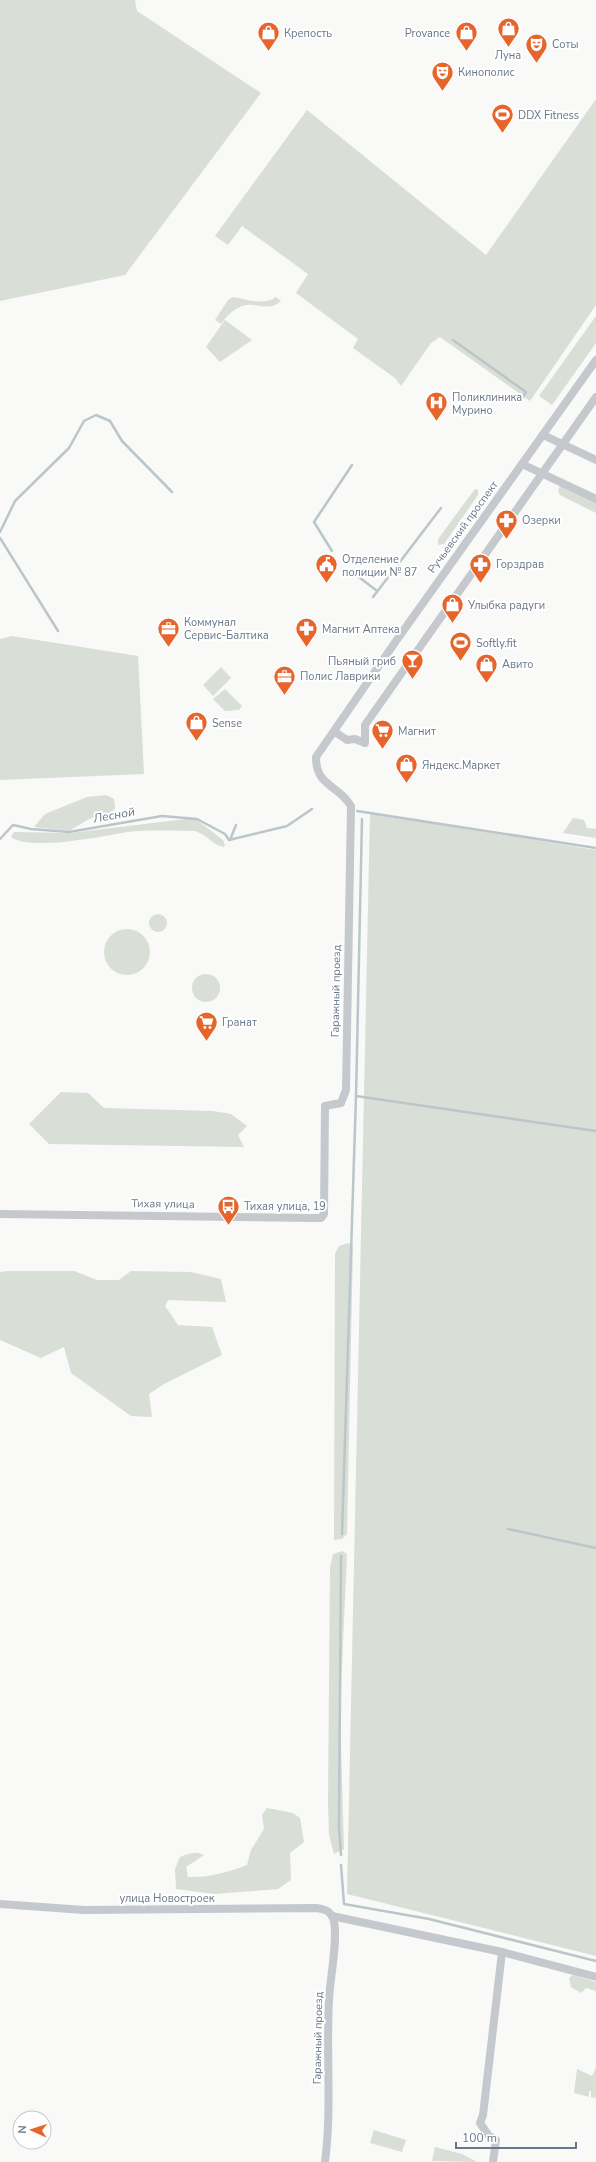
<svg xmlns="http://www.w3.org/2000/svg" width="596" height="2162" viewBox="0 0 596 2162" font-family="'Nunito Sans',sans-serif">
<rect width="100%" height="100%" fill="#f9f9f7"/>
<g fill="#d9ded6">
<path d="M0 0H135L137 11 261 93 125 275 0 301Z"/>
<path d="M596 99V305L530 401 440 337 431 343 401 386 395 378 353 348 358 339 296 293 308 274 242 226 228 245 215 236 307 110 486 255Z"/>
<path d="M233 297C246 299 264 306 276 297L281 301C262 318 248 287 221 324L215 320 228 300Z"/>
<path d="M596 316V343L552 405 539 396Z"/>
<path d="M225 320 252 340 220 362 206 347Z"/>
<path d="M560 485 596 502V513L560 495 558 491Z"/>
<path d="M475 489 478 490V495L444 544 438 545V539Z"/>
<path d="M12 636 138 656 144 774 0 780V639Z"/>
<path d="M221 667 231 678 213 696 203 685Z"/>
<path d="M225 689 242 706 239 710 225 711 213 699Z"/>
<path d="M106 795 114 799 115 808 112 812 89 819 69 831 34 827 45 814 87 797Z"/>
<path d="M370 813 596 850V1956L347 1894Z"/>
<path d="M194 818 223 840 225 846 223 847C212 844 206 834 195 831 174 831 141 829 122 833 99 837 29 851 11 837L14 832 70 833Z"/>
<path d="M573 818 584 820 587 828 596 829V838L563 833Z"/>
<circle cx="158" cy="923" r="9"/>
<circle cx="127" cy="952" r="23"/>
<circle cx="206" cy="988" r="14"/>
<path d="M61 1092 88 1093 104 1108 213 1111 231 1114 247 1126 238 1135 244 1147 49 1144 29 1124Z"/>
<path d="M348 1243 353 1245 347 1534 342 1539 334 1540 335 1254 339 1246Z"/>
<path d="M8 1271H74L97 1280H119L131 1271 191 1272 221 1279 226 1302 168 1300 165 1306 178 1325 212 1327 222 1355 164 1384 149 1394 152 1417 131 1416 71 1373 64 1347 41 1358 0 1340V1272Z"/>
<path d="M342 1551 347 1554 340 1710 344 1849 334 1854 329 1835 328 1802 330 1568 333 1554Z"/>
<path d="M267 1808 293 1813 300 1818 304 1842 290 1853 291 1880 278 1889 214 1894 176 1889 175 1869 180 1857C188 1854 196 1850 204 1855L186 1867 188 1877C209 1878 228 1872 247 1865L251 1850 264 1829 262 1815Z"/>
<path d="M573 1975 596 1982V1991L586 1988 581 1993 571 1987 569 1978Z"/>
<path d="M596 2067V2098L591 2097V2091H589V2097L574 2093 577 2069 592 2076Z"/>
<path d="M374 2130 406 2140 402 2152 370 2143Z"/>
<path d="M435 2147 462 2154 477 2162 432 2161Z"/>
</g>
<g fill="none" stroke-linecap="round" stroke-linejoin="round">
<g stroke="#bbc6cb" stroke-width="2.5">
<path d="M453 340 526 392 523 397"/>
<path d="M0 532 15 501 69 448 84 421 96 415 110 421 122 441 172 492"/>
<path d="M0 538 58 631"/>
<path d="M332 551 314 522 352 465"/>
<path d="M355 574 377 591"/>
<path d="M373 597 441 508"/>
<path d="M357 811 596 848"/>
<path d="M0 839 13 825 31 829 69 832 162 816 197 819 225 834 229 840 287 826 312 809"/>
<path d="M230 840 236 825"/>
<path d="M356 1096 596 1131"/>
<path d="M508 1529 596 1548"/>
<path d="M342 1534 356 1096 362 819"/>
<path d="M341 1855 339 1827 341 1556"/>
<path d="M341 1865 344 1904 429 1919 596 1961"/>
</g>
<g stroke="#c5c8cd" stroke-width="8">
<path d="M543 435 596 460"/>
<path d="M522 464 596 499"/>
<path d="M335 732 347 740 355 739 365 743V725L596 397"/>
<path d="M0 1214 314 1218H321L324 1214 325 1106 341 1103 346 1090 351 806C338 784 316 787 316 757L396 641 596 360"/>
<path d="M0 1904 84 1910 316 1908C325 1909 331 1911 334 1921 338 1941 330 1978 329 2000 326 2054 332 2108 325 2162"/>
<path d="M332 1916 502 1952 596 1977"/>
<path d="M493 2162 496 2140 489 2136 480 2123 483 2115 502 1952"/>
</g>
</g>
<defs>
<symbol id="shop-pin" viewBox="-11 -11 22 30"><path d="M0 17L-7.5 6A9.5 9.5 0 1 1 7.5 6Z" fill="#e7652a" stroke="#fff"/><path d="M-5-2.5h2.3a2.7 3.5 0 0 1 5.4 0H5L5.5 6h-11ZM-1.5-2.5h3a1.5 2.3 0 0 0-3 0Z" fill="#fff"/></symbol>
<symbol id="theatre-pin" viewBox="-11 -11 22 30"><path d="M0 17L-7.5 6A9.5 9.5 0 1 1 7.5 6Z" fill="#e7652a" stroke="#fff"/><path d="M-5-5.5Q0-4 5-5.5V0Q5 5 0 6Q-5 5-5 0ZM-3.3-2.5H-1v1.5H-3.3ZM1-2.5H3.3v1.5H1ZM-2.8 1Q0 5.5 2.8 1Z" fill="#fff"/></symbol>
<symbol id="stadium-pin" viewBox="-11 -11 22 30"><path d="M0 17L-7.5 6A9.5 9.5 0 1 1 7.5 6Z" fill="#e7652a" stroke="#fff"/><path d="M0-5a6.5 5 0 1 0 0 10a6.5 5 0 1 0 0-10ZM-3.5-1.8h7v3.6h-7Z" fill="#fff"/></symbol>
<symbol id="hospital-pin" viewBox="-11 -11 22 30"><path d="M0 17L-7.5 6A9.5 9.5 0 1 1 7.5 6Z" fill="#e7652a" stroke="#fff"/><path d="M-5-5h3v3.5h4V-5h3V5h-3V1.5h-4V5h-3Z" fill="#fff"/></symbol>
<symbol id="pharmacy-pin" viewBox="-11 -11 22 30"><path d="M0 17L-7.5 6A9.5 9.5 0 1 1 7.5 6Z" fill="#e7652a" stroke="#fff"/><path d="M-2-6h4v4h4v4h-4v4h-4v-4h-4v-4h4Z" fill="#fff"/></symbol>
<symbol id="civic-pin" viewBox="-11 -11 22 30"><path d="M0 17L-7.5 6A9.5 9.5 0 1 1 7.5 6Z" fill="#e7652a" stroke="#fff"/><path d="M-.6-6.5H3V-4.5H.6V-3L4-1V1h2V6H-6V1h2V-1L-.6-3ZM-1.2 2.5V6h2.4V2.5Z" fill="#fff"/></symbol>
<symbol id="office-pin" viewBox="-11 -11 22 30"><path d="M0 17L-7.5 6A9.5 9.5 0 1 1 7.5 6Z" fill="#e7652a" stroke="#fff"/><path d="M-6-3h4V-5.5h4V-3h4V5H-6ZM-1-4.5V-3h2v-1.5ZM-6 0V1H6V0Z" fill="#fff"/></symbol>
<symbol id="bar-pin" viewBox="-11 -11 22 30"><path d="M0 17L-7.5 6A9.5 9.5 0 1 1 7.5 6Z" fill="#e7652a" stroke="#fff"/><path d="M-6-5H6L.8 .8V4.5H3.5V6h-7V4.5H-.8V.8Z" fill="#fff"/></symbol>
<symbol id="supermarket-pin" viewBox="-11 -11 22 30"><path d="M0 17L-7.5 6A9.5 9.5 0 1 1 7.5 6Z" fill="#e7652a" stroke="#fff"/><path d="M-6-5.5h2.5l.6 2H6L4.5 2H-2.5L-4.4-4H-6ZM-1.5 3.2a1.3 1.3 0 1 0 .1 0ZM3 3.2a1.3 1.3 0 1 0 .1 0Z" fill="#fff"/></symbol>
<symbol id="bus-pin" viewBox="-11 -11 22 30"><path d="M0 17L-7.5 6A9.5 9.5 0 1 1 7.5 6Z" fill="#e7652a" stroke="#fff"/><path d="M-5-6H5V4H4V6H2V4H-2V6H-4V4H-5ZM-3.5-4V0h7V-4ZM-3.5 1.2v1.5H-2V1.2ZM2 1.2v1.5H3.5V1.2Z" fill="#fff"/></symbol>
</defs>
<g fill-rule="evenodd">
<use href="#shop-pin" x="496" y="16" width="25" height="34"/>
<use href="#shop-pin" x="256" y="20" width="25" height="34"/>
<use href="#shop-pin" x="454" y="20" width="25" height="34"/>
<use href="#theatre-pin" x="524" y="32" width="25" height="34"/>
<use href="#theatre-pin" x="430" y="60" width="25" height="34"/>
<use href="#stadium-pin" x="490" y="102" width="25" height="34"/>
<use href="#hospital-pin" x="424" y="390" width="25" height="34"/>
<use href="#pharmacy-pin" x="494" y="508" width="25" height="34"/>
<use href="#pharmacy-pin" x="468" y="552" width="25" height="34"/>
<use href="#civic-pin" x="314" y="552" width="25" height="34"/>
<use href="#shop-pin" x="440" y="592" width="25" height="34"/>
<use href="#office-pin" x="156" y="616" width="25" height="34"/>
<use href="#pharmacy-pin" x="294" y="616" width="25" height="34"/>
<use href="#stadium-pin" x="448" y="630" width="25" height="34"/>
<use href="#bar-pin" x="400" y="648" width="25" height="34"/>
<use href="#shop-pin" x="474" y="652" width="25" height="34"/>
<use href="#office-pin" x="272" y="664" width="25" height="34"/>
<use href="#shop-pin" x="184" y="710" width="25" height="34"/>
<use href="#supermarket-pin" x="370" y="718" width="25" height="34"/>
<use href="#shop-pin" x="394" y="752" width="25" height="34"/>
<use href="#supermarket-pin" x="194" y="1010" width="25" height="34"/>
<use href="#bus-pin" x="216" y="1194" width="25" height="34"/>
</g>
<g text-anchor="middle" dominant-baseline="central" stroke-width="4" stroke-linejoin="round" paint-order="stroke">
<g font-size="11" fill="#687789" stroke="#fff" text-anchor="start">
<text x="284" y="33">Крепость</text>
<text x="450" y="33" text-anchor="end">Provance</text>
<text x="552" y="44">Соты</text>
<text x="508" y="55" text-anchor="middle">Луна</text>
<text x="458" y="72">Кинополис</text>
<text x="518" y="115">DDX Fitness</text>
<text x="452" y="397">Поликлиника<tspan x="452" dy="13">Мурино</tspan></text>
<text x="522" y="520">Озерки</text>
<text x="342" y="559">Отделение<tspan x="342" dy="13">полиции № 87</tspan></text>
<text x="496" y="564">Горздрав</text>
<text x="468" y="605">Улыбка радуги</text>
<text x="184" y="622">Коммунал<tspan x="184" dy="13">Сервис-Балтика</tspan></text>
<text x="322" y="629">Магнит Аптека</text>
<text x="476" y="643">Softly.fit</text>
<text x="396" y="661" text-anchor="end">Пьяный гриб</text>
<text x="502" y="664">Авито</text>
<text x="300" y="676">Полис Лаврики</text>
<text x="212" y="723">Sense</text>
<text x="398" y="731">Магнит</text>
<text x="422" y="765">Яндекс.Маркет</text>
<text x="222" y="1022">Гранат</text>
<text x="244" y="1206">Тихая улица, 19</text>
</g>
<g font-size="11" fill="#687789" stroke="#fff">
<text transform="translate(463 527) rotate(-54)">Ручьевский проспект</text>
<text transform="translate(336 991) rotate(-89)">Гаражный проезд</text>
<text transform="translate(163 1204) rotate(1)">Тихая улица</text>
<text x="167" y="1898">улица Новостроек</text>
<text transform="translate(318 2038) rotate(-89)">Гаражный проезд</text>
</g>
<g font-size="12" font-style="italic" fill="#637883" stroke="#fff">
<text transform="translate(114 815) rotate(-10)">Лесной</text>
</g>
</g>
<g transform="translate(32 2130) rotate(273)"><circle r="19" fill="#ffffff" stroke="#c3c9d0"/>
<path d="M0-3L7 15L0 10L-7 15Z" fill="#e7652a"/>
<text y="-6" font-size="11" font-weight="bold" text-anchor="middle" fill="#687789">N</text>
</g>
<path d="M456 2142v6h120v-6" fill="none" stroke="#687789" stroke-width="2"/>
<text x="462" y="2142" font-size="12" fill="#687789" stroke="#ffffff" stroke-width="3" paint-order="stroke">100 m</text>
</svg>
